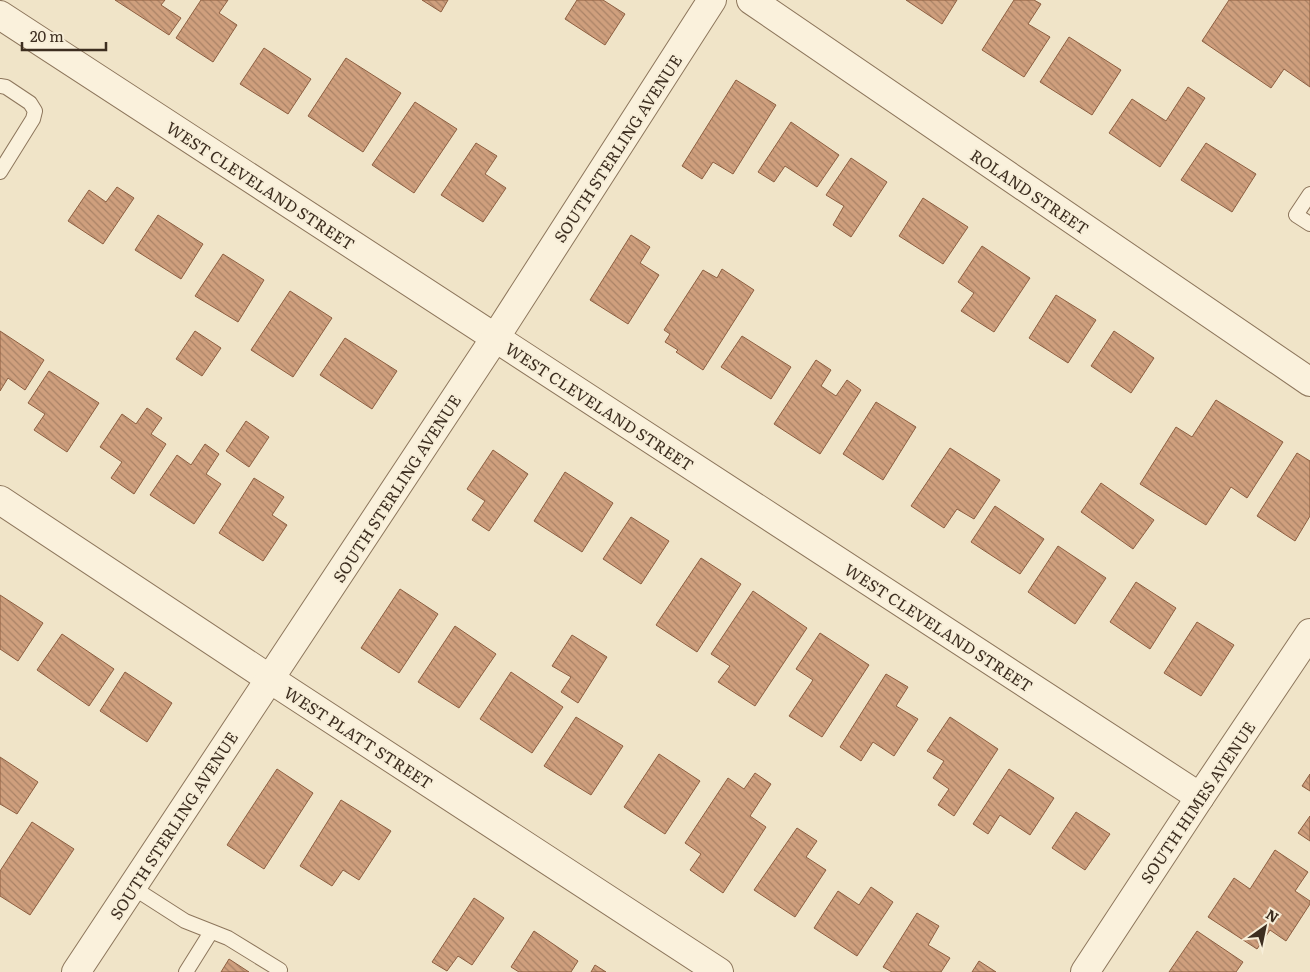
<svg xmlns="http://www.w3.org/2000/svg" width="1310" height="972" viewBox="0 0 1310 972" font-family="Literata,serif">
<defs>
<pattern id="building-back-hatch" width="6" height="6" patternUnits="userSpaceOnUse" patternTransform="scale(1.25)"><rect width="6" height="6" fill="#cf9f7d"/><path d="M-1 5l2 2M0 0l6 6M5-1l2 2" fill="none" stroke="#a98266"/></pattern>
</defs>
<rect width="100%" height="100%" fill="#f0e4c8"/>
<g fill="url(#building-back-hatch)" stroke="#8d5f41">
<path d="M115 0H165L161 5 181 18 169 35Z"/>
<path d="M201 0H228L219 13 237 25 213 62 176 38Z"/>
<path d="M422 0H448L441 12Z"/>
<path d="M577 0H603L625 14 605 45 565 19Z"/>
<path d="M906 0H957L942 24Z"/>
<path d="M1014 0H1034L1041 4 1028 24 1050 37 1024 77 982 50Z"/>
<path d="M1229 0H1310V87L1284 69 1271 88 1202 41Z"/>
<path d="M1069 37 1121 70 1092 115 1040 82Z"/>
<path d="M264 48 311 79 288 114 240 84Z"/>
<path d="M346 58 401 93 363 152 308 116Z"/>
<path d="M736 80 776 105 733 174 713 162 702 179 682 166Z"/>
<path d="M1188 87 1205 98 1160 167 1109 133 1132 99 1166 121Z"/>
<path d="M415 102 457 129 414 193 372 165Z"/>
<path d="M791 122 839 155 817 187 785 166 774 182 758 172Z"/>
<path d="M476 143 497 156 485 174 506 188 483 222 441 195Z"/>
<path d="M1206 143 1256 174 1232 212 1181 180Z"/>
<path d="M851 158 887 182 851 237 833 225 844 206 826 195Z"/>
<path d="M117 187 134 198 103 244 68 221 89 190 106 202Z"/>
<path d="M923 198 968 227 943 264 899 236Z"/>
<path d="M158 215 203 244 181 279 135 250Z"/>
<path d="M631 235 650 247 640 263 659 275 628 324 590 300Z"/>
<path d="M982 246 1030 278 994 332 961 311 974 293 958 282Z"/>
<path d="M223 254 264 280 238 322 195 296Z"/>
<path d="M722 269 754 290 703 370 676 352 678 350 665 342 670 334 664 330 703 270 717 278Z"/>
<path d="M290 291 332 318 293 377 251 350Z"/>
<path d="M1056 295 1096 320 1068 363 1029 338Z"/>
<path d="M0 331 44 360 25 390 8 378 0 391Z"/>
<path d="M195 331 221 348 202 376 176 359Z"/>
<path d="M1114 331 1154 358 1131 393 1091 366Z"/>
<path d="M742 336 791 367 771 399 721 367Z"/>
<path d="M345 338 397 371 372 409 320 375Z"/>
<path d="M816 360 831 370 821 386 836 396 847 380 861 390 820 454 774 424Z"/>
<path d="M49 371 99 403 67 452 34 430 45 414 28 403Z"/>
<path d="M1216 400 1283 442 1247 498 1231 487 1206 525 1140 484 1176 427 1192 437Z"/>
<path d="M876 402 916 427 883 480 843 454Z"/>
<path d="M147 408 162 418 151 434 166 444 134 494 111 478 122 462 100 447 122 414 136 424Z"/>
<path d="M246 421 269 437 249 467 226 451Z"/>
<path d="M205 444 219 454 206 474 221 484 194 524 150 495 177 455 191 465Z"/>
<path d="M950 448 1000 480 974 519 957 509 944 528 911 506Z"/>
<path d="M493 450 528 474 489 531 472 520 485 501 467 489Z"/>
<path d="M1297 453 1310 461V516L1295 541 1257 516Z"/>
<path d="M565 472 613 503 582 552 534 521Z"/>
<path d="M254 478 284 497 272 515 287 525 263 561 219 533Z"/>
<path d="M1101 483 1154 520 1133 549 1081 512Z"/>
<path d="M995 506 1044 539 1020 574 971 542Z"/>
<path d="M631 517 669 541 641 584 603 559Z"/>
<path d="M1058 546 1106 578 1075 624 1028 592Z"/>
<path d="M701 558 741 584 697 652 656 625Z"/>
<path d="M1136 582 1176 608 1150 649 1110 622Z"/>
<path d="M400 589 438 614 399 673 361 648Z"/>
<path d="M753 591 807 628 755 706 718 682 730 666 711 654Z"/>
<path d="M0 595 43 623 18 661 0 649Z"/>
<path d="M1197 622 1234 645 1201 696 1164 673Z"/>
<path d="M455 626 496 654 459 708 418 682Z"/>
<path d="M820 633 869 665 822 737 789 716 813 680 796 669Z"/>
<path d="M62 634 114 669 89 706 37 670Z"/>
<path d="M572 635 607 657 578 703 561 692 571 677 552 666Z"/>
<path d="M125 672 172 703 147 742 100 711Z"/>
<path d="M511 672 563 707 532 753 480 719Z"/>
<path d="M886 674 908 687 896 706 918 719 894 756 873 742 861 761 840 747Z"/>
<path d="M576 717 623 746 591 795 544 766Z"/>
<path d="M950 717 998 749 954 816 938 805 949 789 933 778 944 761 927 751Z"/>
<path d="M659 754 700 781 665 834 624 807Z"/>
<path d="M0 757 38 782 17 814 0 804Z"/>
<path d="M277 769 313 793 264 869 227 845Z"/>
<path d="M1009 769 1054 798 1030 835 1000 815 988 834 973 824Z"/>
<path d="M755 773 771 784 750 816 766 827 723 893 690 870 701 854 685 843 728 778 744 789Z"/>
<path d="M1310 774V791L1302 786Z"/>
<path d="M341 800 391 831 359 880 343 870 332 886 300 866Z"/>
<path d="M1076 812 1110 834 1085 870 1052 848Z"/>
<path d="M1310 816V841L1298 833Z"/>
<path d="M32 822 74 849 30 915 0 896V871Z"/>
<path d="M797 828 817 841 806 857 826 870 795 917 754 890Z"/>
<path d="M1275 850 1308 872 1295 891 1310 901V904L1286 941 1270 930 1257 949 1208 917 1234 878 1250 889Z"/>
<path d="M871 887 893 902 857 956 814 928 838 891 859 905Z"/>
<path d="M474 898 504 918 472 965 458 956 447 971 432 962Z"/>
<path d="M917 913 939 926 928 945 950 958 941 972H892L883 967Z"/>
<path d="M534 931 578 961 571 972H519L511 967Z"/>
<path d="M1197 931 1243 962 1236 972H1169Z"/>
<path d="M229 959 249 972H221Z"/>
<path d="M979 961 996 972H972Z"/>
<path d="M595 965 606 972H591Z"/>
</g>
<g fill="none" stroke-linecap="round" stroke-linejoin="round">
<defs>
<g id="service">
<path d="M0 86 6 87 30 103 35 111 33 119 0 172"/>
<path d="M1310 194 1296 215 1310 224"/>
<path d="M132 887 185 921 228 938 280 970"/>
<path d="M186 972 211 932"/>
</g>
<g id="minor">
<path d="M751 0 1310 382"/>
<path d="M0 15 1200 797"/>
<path d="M0 500 270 679 719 972"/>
<path d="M76 972 495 338 712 0"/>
</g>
<path id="tertiary" d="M1085 972 1200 797 1310 633"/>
</defs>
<use href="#service" stroke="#8d765c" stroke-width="16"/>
<use href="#minor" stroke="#8d765c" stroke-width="30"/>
<use href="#tertiary" stroke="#8d765c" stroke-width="30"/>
<use href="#service" stroke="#faf1dc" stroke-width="14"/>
<use href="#minor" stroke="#faf1dc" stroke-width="28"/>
<use href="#tertiary" stroke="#faf1dc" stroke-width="28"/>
</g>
<g text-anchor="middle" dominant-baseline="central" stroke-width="4" stroke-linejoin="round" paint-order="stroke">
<g font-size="16" fill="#3d2e20" stroke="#f7eed8">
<text transform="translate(617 148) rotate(-57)">SOUTH STERLING AVENUE</text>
<text transform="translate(261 185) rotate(33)">WEST CLEVELAND STREET</text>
<text transform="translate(1030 191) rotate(34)">ROLAND STREET</text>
<text transform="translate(600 406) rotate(33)">WEST CLEVELAND STREET</text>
<text transform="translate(396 488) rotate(-57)">SOUTH STERLING AVENUE</text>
<text transform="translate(939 627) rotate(33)">WEST CLEVELAND STREET</text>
<text transform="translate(359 737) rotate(33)">WEST PLATT STREET</text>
<text transform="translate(1197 802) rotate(-56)">SOUTH HIMES AVENUE</text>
<text transform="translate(173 825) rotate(-57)">SOUTH STERLING AVENUE</text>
</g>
</g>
<g transform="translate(1265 927) rotate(33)" stroke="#f7eed8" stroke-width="4" paint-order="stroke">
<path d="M0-4L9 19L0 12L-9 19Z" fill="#3d2e20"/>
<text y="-8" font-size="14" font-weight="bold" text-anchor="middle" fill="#3d2e20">N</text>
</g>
<path d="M22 42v8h84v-8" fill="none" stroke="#3d2e20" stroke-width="2.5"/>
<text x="30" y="42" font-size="15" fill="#3d2e20" stroke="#f7eed8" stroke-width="4" paint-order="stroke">20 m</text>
</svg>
